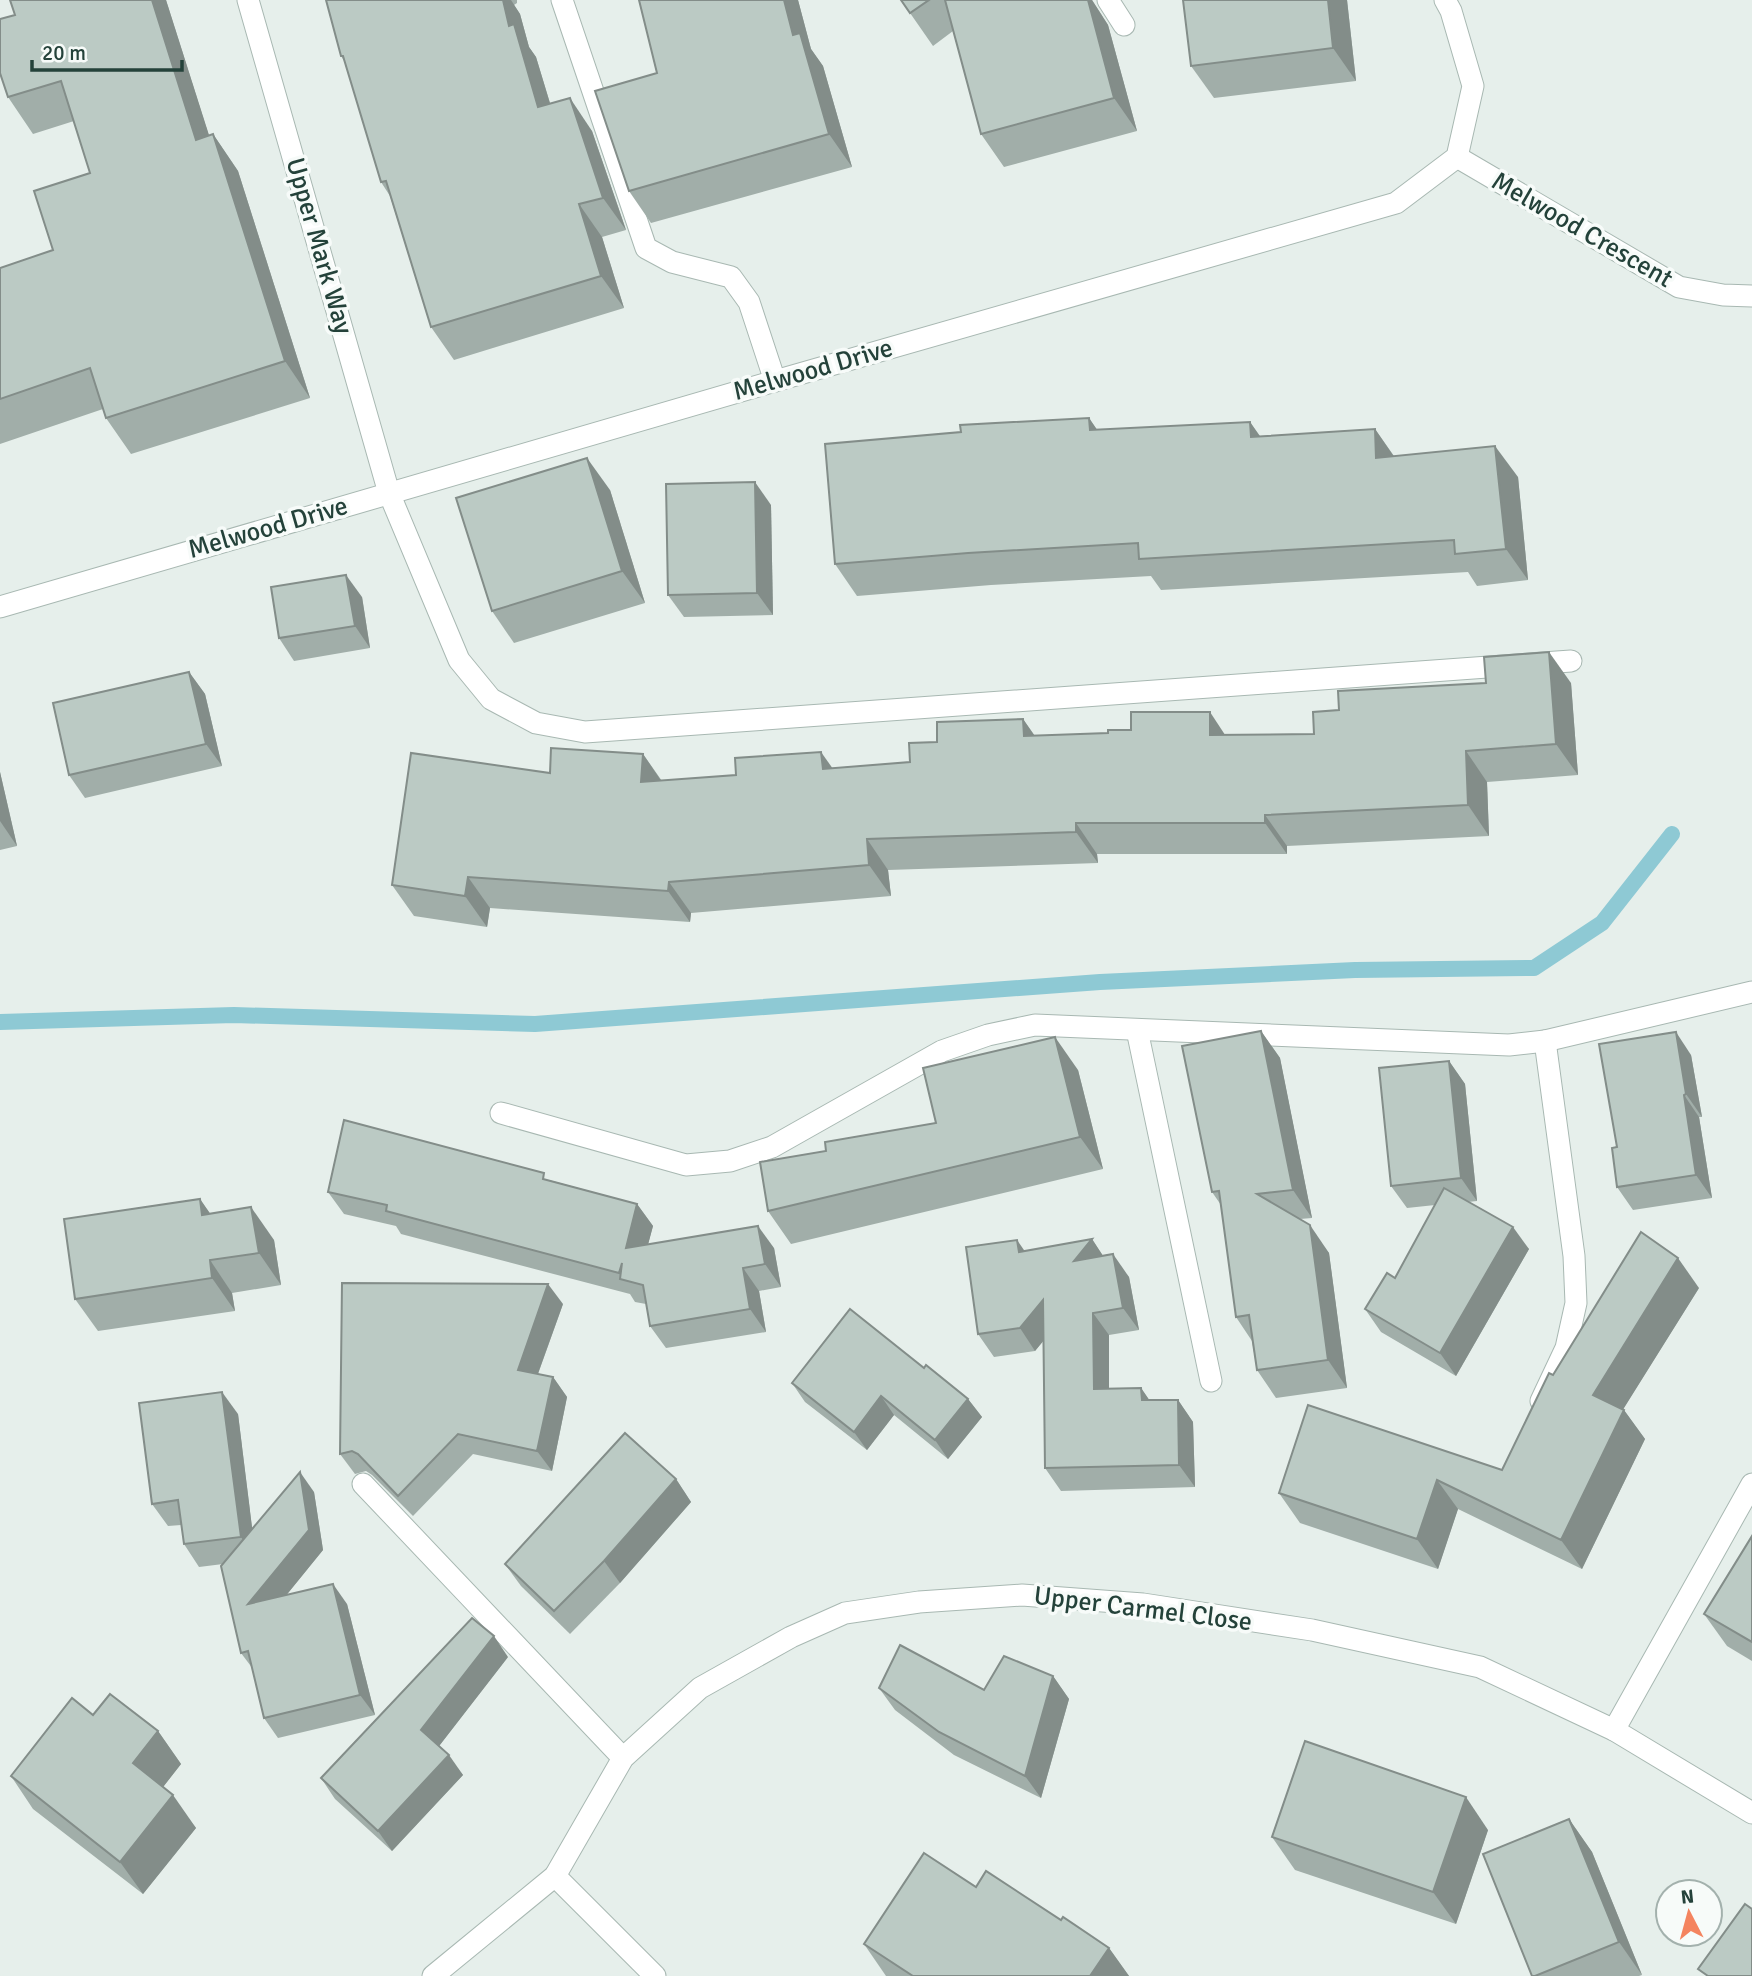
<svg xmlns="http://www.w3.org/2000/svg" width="1752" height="1976" viewBox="0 0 1752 1976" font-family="Signika,sans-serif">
<rect width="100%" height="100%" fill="#e6efeb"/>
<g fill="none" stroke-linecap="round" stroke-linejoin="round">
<path stroke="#8ec9d4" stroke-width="16" d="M0 1022 234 1015 535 1024 1100 982 1355 970 1534 968 1602 923 1672 834"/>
<defs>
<g id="street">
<path d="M248 0 389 493 459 660 491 699 536 723 585 732 1571 661"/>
<path d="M562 0 646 248 672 262 731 277 749 302 775 381"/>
<path d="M1108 0 1124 25"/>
<path d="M1457 157 1679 287 1723 295 1752 296"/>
<path d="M0 607 775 381 1396 203 1457 157 1473 86 1451 11 1445 0"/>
<path d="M1137 1030 1211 1381"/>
<path d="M501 1113 686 1165 730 1161 772 1147 942 1051 988 1035 1035 1025 1509 1045 1545 1041 1752 992"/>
<path d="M1541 1401 1566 1348 1576 1303 1574 1256 1545 1041"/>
<path d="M363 1484 623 1758"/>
<path d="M1614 1730 1752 1484"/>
<path d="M555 1876 655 1976"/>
<path d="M433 1976 555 1876 623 1758 700 1688 791 1637 845 1613 919 1602 1022 1595 1143 1604 1312 1630 1480 1667 1614 1730 1752 1813"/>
</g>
</defs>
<use href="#street" stroke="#a8b8b2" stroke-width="23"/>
<use href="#street" stroke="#fff" stroke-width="21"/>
</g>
<g fill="#a1aea9">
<path d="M166 0 209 136 213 134 238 171 310 398 131 454 106 418 103 409 0 444V268L53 250 90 173 74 121 33 134 8 97Z"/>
<path d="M326 0H517V3L514 5 520 14 529 47 536 57 550 103 592 131 626 230 602 237 624 308 454 360 431 327 390 196 381 182 345 62 341 56Z"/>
<path d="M639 0H798L811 49 823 66 852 167 651 223 629 191 657 73Z"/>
<path d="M901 0H1092L1108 25 1137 131 1004 167 981 134 953 31 933 46Z"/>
<path d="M1183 0H1347L1356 81 1214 98 1191 66Z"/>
<path d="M1089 418 1097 430 1250 422 1260 436 1375 429 1394 456 1518 477 1528 580 1477 586 1468 572 1161 590 1151 576 991 585 857 596 835 564Z"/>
<path d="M610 490 645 603 514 643 492 611Z"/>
<path d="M771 505 773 615 684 617 668 595Z"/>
<path d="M362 597 370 648 294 661 279 638Z"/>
<path d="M189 672 205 694 222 766 85 798 69 775Z"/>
<path d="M1571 683 1578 775 1487 782 1489 836 1287 846V854H1097L1098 863 888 870 891 896 691 913 690 922 490 908 487 927 414 916 392 885 550 773 643 754 662 781 910 762 937 742 1023 719 1035 736 1314 734 1339 710Z"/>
<path d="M0 772 17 846 0 850Z"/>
<path d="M1261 1031 1280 1058 1312 1218 1300 1219 1329 1253 1347 1388 1276 1398 1257 1370 1252 1341 1236 1317 1221 1205 1212 1192Z"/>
<path d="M1691 1055 1702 1117H1699L1712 1198 1633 1210 1617 1187V1147Z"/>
<path d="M1449 1061 1465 1084 1477 1201 1468 1202 1529 1249 1456 1376 1381 1332 1365 1309 1395 1278 1435 1205 1407 1208 1391 1186Z"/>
<path d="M1078 1070 1103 1169 791 1244 768 1211 826 1151 936 1123Z"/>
<path d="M549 1180 637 1204 653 1226 648 1244 774 1248 781 1287 759 1291 766 1332 666 1348 650 1326 646 1304 635 1302 630 1294 401 1234 396 1226 344 1214 328 1192Z"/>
<path d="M200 1199 210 1214 274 1240 281 1285 232 1293 235 1311 98 1331 75 1299Z"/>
<path d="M1092 1239 1103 1256 1129 1277 1139 1330 1109 1335V1389L1141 1388 1149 1400H1178L1193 1422 1195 1487 1061 1491 1045 1468 1043 1341 1035 1351 994 1357 978 1334 1025 1251Z"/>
<path d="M1699 1288 1623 1409 1645 1439 1582 1569 1458 1509 1438 1569 1300 1523 1279 1493 1502 1470 1553 1375Z"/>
<path d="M563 1304 538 1374 553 1377 567 1397 552 1471 473 1454 413 1516 372 1475 366 1471 355 1474 340 1454Z"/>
<path d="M924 1368 968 1399 982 1417 948 1459 894 1415 867 1450 805 1402 792 1383Z"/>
<path d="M238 1414 252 1528 314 1492 323 1550 287 1594 347 1604 375 1715 278 1738 264 1718 253 1669 241 1653 223 1564 199 1567 184 1544 181 1525 168 1526 152 1504Z"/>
<path d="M676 1479 691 1502 620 1583 570 1634 521 1586 505 1564Z"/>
<path d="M1752 1536V1661L1727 1646 1704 1614Z"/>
<path d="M508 1657 439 1746 463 1775 392 1851 335 1799 321 1778Z"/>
<path d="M1053 1676 1069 1699 1041 1798 954 1755 895 1710 879 1688 984 1690Z"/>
<path d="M93 1715 158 1731 181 1764 163 1787 196 1828 143 1894 33 1809 11 1776Z"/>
<path d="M1569 1819 1592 1852 1642 1975 1639 1976H1535Z"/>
<path d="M1488 1830 1456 1924 1295 1870 1272 1837Z"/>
<path d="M976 1887 1061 1920 1109 1948 1129 1976H886L864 1944Z"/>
</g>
<g fill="#838d89">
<path d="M152 0H166L222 176 196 140Z"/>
<path d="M503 0H511L520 14 529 47 536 57 561 140 538 107 509 26Z"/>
<path d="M784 0H798L811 49 823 66 852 167 829 134 793 35Z"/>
<path d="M1088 0H1092L1108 25 1137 131 1114 98Z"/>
<path d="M1328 0H1347L1356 81 1333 48Z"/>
<path d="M570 98 592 131 626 230 603 198Z"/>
<path d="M213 134 238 171 310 398 285 361Z"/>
<path d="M579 204 602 237 624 308 601 276Z"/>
<path d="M1089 418 1111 450 1090 430Z"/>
<path d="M1250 422 1272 454 1251 437Z"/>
<path d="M1375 429 1397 461 1376 458Z"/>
<path d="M1495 446 1518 477 1528 580 1506 549Z"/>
<path d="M587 458 610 490 645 603 622 571Z"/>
<path d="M755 482 771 505 773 615 757 593Z"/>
<path d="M346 575 362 597 370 648 355 626Z"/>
<path d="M1549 652 1571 683 1578 775 1556 744Z"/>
<path d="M189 672 205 694 222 766 206 744Z"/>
<path d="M1210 712 1231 744 1210 735Z"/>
<path d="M1023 719 1045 751 1024 736Z"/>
<path d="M1466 751 1487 782 1489 836 1468 805Z"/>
<path d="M821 752 843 783 823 769Z"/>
<path d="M643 754 664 785 641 782Z"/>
<path d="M0 772 17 846 0 821Z"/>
<path d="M1265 815 1287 846V854L1265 823Z"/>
<path d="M1076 823 1097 854 1098 863 1076 832Z"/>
<path d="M867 839 888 870 891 896 869 865Z"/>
<path d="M468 877 490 908 487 927 465 896Z"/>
<path d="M669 882 691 913 690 922 668 891Z"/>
<path d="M1261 1031 1280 1058 1312 1218 1293 1190Z"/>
<path d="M1676 1032 1691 1055 1702 1117 1686 1094Z"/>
<path d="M1055 1037 1078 1070 1103 1169 1080 1137Z"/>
<path d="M1449 1061 1465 1084 1477 1201 1461 1178Z"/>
<path d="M1684 1095 1699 1117 1712 1198 1696 1175Z"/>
<path d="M200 1199 223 1232 202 1215Z"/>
<path d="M637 1204 653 1226 641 1271 626 1248Z"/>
<path d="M251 1207 274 1240 281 1285 259 1253Z"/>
<path d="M1310 1225 1329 1253 1347 1388 1328 1360Z"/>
<path d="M758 1226 774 1248 781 1287 765 1264Z"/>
<path d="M1513 1227 1529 1249 1456 1376 1440 1353Z"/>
<path d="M1092 1239 1107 1262 1074 1261Z"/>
<path d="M1017 1240 1033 1263 1019 1252Z"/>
<path d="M1113 1254 1129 1277 1139 1330 1123 1308Z"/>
<path d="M1678 1258 1699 1288 1614 1424 1593 1395Z"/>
<path d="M210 1260 232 1293 235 1311 212 1278Z"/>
<path d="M743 1268 759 1291 766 1332 750 1309Z"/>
<path d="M548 1284 563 1304 532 1390 518 1370Z"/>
<path d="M1043 1300 1059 1322 1035 1351 1020 1328Z"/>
<path d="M1093 1313 1109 1335V1412L1094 1389Z"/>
<path d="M553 1377 567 1397 552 1471 537 1451Z"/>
<path d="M1141 1388 1157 1411 1142 1400Z"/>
<path d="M222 1392 238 1414 256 1559 241 1537Z"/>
<path d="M881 1396 894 1415 867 1450 854 1432Z"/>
<path d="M968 1399 982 1417 948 1459 935 1440Z"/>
<path d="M1178 1400 1193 1422 1195 1487 1179 1465Z"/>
<path d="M1624 1410 1645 1439 1582 1569 1561 1540Z"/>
<path d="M300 1472 314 1492 323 1550 263 1624 248 1604Z"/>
<path d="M676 1479 691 1502 620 1583 604 1561Z"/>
<path d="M1437 1480 1458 1509 1438 1569 1417 1539Z"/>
<path d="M333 1584 347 1604 375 1715 360 1695Z"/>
<path d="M494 1636 508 1657 436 1750 421 1730Z"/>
<path d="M1053 1676 1069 1699 1041 1798 1025 1776Z"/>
<path d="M158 1731 181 1764 156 1796 133 1763Z"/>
<path d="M449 1755 463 1775 392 1851 378 1831Z"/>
<path d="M173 1795 196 1828 143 1894 120 1862Z"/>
<path d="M1466 1797 1488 1830 1456 1924 1433 1892Z"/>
<path d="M1569 1819 1592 1852 1642 1975 1619 1942Z"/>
<path d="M1109 1948 1129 1976H1090Z"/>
</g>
<g fill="#bbcac4" stroke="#838d89" stroke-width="2">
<path d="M10 0H152L196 140 213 134 285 361 106 418 90 368 0 399V268L53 250 34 191 90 173 61 81 8 97 0 73V19L15 15Z"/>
<path d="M326 0H503L509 26 514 24 538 107 570 98 603 198 579 204 601 276 431 327 386 181 381 182 343 56H341Z"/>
<path d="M639 0H784L793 35 800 33 829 134 629 191 595 91 657 73Z"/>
<path d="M901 0H929L910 13Z"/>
<path d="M945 0H1088L1114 98 981 134Z"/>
<path d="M1183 0H1328L1333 48 1191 66Z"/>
<path d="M1089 418 1090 430 1250 422 1251 437 1375 429 1376 458 1495 446 1506 549 1455 554 1454 540 1139 559 1138 543 968 553 835 564 825 444 961 432 960 425Z"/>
<path d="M587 458 622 571 492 611 456 498Z"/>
<path d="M755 482 757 593 668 595 666 484Z"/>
<path d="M346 575 355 626 279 638 271 587Z"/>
<path d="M1549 652 1556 744 1466 751 1468 805 1265 815V823H1076V832L867 839 869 865 669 882 668 891 468 877 465 896 392 885 411 753 550 773 551 748 643 754 641 782 736 775 735 758 821 752 823 769 910 762 909 743 937 742V722L1023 719 1024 736 1108 733V730H1131V712H1210V735L1314 734 1313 712 1339 710 1338 691 1486 683 1484 657Z"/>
<path d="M189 672 206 744 69 775 53 703Z"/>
<path d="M1261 1031 1293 1190 1257 1194 1310 1225 1328 1360 1257 1370 1249 1315 1236 1317 1219 1191 1212 1192 1182 1046Z"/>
<path d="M1676 1032 1686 1094 1684 1095 1696 1175 1617 1187 1612 1148 1617 1147 1599 1044Z"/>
<path d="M1055 1037 1080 1137 768 1211 760 1162 826 1151 825 1142 936 1123 923 1068Z"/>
<path d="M1449 1061 1461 1178 1391 1186 1379 1068Z"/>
<path d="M344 1120 544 1173 543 1179 637 1204 626 1248 758 1226 765 1264 743 1268 750 1309 650 1326 643 1285 620 1279 622 1263 619 1273 386 1211 387 1205 328 1192Z"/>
<path d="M1444 1188 1513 1227 1440 1353 1365 1309 1387 1273 1395 1278Z"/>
<path d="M200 1199 202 1215 251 1207 259 1253 210 1260 212 1278 75 1299 64 1219Z"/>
<path d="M1641 1232 1678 1258 1593 1395 1624 1410 1561 1540 1437 1480 1417 1539 1279 1493 1308 1405 1502 1470 1549 1373 1553 1375Z"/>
<path d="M1092 1239 1074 1261 1113 1254 1123 1308 1093 1313 1094 1389 1141 1388 1142 1400H1178L1179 1465 1045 1468 1043 1300 1020 1328 978 1334 966 1247 1017 1240 1019 1252Z"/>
<path d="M342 1283 548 1284 518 1370 553 1377 537 1451 458 1434 398 1496 358 1454 352 1451 340 1454Z"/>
<path d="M850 1309 924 1368 926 1365 968 1399 935 1440 881 1396 854 1432 792 1383Z"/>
<path d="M222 1392 241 1537 184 1544 178 1500 152 1504 139 1403Z"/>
<path d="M625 1433 676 1479 604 1561 554 1611 505 1564Z"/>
<path d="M300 1472 309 1530 248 1604 333 1584 360 1695 264 1718 248 1651 241 1653 221 1566Z"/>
<path d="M1752 1536V1642L1704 1614Z"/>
<path d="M472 1618 494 1636 421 1730 449 1755 378 1831 321 1778Z"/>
<path d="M900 1645 984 1690 1004 1656 1053 1676 1025 1776 939 1732 879 1688Z"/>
<path d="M110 1694 158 1731 133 1763 173 1795 120 1862 11 1776 72 1698 93 1715Z"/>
<path d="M1305 1741 1466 1797 1433 1892 1272 1837Z"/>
<path d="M1569 1819 1619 1942 1535 1976H1532L1483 1854Z"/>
<path d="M924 1853 976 1887 986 1871 1061 1920 1063 1917 1109 1948 1090 1976H913L864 1944Z"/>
<path d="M1745 1904 1752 1909V1976H1708L1698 1969Z"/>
</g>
<g text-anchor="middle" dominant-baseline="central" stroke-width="7" stroke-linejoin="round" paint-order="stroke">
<g font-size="26" fill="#24423a" stroke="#f7fbf9">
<text transform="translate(1582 230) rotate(30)">Melwood Crescent</text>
<text transform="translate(319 246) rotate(74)">Upper Mark Way</text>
<text transform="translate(813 370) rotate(-16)">Melwood Drive</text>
<text transform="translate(268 528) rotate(-16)">Melwood Drive</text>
<text transform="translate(1143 1609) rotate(7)">Upper Carmel Close</text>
</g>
</g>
<g transform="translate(1689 1913) rotate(354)"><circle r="33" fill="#f7fbf9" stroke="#a3b1ad" stroke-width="2"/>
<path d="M0-5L12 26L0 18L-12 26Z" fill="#f4845f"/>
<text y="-10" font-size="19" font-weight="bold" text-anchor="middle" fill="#24423a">N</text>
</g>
<path d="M32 60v10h150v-10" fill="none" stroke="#24423a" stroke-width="3.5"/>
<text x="42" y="60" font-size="21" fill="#24423a" stroke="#f7fbf9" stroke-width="5" paint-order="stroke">20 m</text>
</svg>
